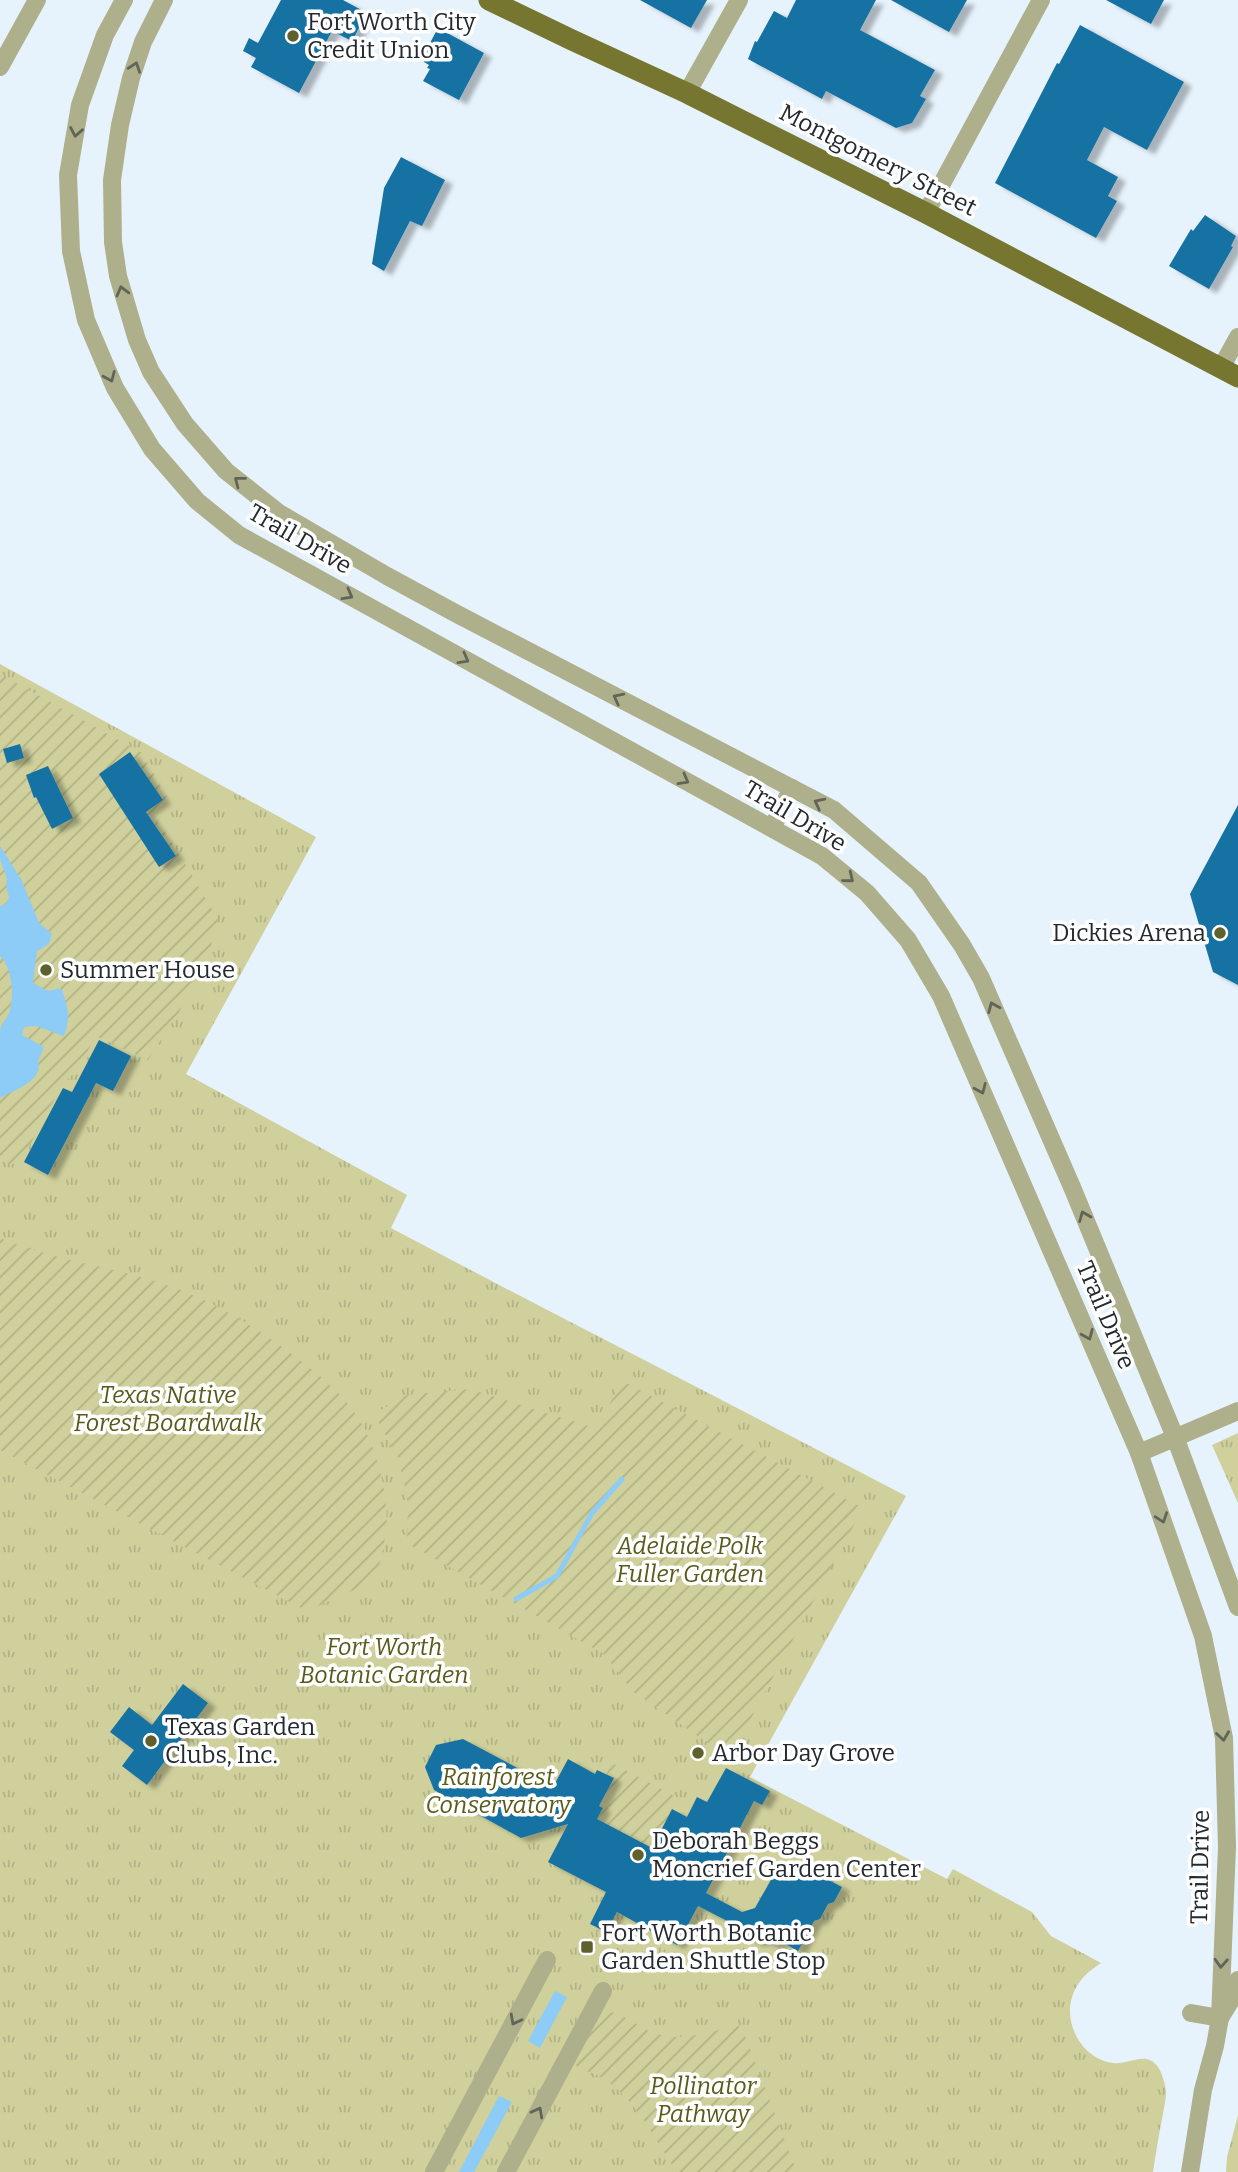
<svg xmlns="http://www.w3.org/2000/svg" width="1238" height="2172" viewBox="0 0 1238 2172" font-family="Bitter,serif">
<defs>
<pattern id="park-tufts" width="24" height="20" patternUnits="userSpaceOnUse" patternTransform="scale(1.75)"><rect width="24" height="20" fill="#cfd09b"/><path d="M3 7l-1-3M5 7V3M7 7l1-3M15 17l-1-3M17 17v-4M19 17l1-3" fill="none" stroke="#b1b386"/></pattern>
<pattern id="garden-furrows" width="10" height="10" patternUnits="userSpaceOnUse" patternTransform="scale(1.75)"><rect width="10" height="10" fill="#cfd09b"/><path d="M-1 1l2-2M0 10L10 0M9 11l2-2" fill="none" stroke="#b1b386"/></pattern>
<filter id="shadow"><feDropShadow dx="8" dy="4.5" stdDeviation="2" flood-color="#0004"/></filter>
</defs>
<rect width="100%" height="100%" fill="#e7f3fc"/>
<g fill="url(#park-tufts)">
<path d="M0 664 316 837 186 1074 407 1195 391 1228C562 1319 735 1406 906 1496L750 1777 947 1879 953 1869 1032 1912 1051 1936 1101 1963C1088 1972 1079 1979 1073 1994 1062 2023 1082 2059 1113 2063 1129 2065 1146 2050 1158 2067 1162 2073 1166 2086 1166 2093 1166 2099 1164 2107 1163 2114 1159 2133 1156 2153 1153 2172H0Z"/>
<path d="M1238 1433V1503L1212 1445Z"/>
<path d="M1238 2115V2172H1226L1227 2157Z"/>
</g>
<g fill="url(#garden-furrows)">
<path d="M0 674 142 753 170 802 158 822 169 837 218 919 208 957 179 1012 148 1060 96 1036 76 1072 64 1082 19 1165 0 1161Z"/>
<path d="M0 1238C48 1258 99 1265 148 1279 205 1295 254 1325 301 1361 323 1378 345 1396 360 1421 374 1445 384 1478 386 1506 389 1530 381 1557 376 1580L307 1611 0 1450Z"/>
<path d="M621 1380 863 1508 730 1758 632 1691 604 1654 407 1543 408 1501 398 1457 374 1414 407 1395 470 1389 598 1429Z"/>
<path d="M612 1763 678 1798 652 1848 597 1819 603 1809 599 1806 614 1779 606 1775Z"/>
<path d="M616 2012C632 2021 648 2033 666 2036 689 2040 714 2031 736 2025L742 2028 797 2172H677C655 2140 623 2074 580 2070L572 2061 587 2034 605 2013Z"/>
</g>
<g fill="#8dccf6">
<path d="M0 846 21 879 39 923 52 934 49 944 37 951 33 983 48 991 61 988C68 1006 71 1017 64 1036L36 1026 24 1027 22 1035 44 1047 38 1061C44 1081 14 1090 0 1098 0 1076 0 1054 0 1032 0 1023 7 1020 9 1013 15 997 12 967 0 956V906L6 904 9 897 6 886C9 875 2 869 0 858 0 854 0 850 0 846Z"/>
<path d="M555 1991 567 1997 540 2048 528 2041Z"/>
<path d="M499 2096 512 2102 474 2172H459Z"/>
</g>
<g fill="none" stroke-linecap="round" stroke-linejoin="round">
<path stroke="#8dccf6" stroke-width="5" d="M516 1599 557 1576 592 1513 622 1479"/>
</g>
<g fill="#1772a2" filter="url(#shadow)">
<path d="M281 0H343L367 13 352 41 332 31 299 93 251 67 256 58 243 51 249 38 258 43Z"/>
<path d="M640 0H707L691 28Z"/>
<path d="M796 0H876L860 30 935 70 920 96 926 99 912 123 896 128 826 91 822 99 748 59 755 41 757 42 774 11 787 18Z"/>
<path d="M891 0H967L949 32Z"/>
<path d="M1106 0H1164L1151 24Z"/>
<path d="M1080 25 1184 82 1147 150 1104 127 1087 160 1118 177 1108 196 1117 201 1096 238 995 183 1057 63 1059 64Z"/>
<path d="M438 28 484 53 459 100 423 81 430 69 427 68 429 65 424 62 426 58 423 56Z"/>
<path d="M401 157 445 180 422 226 410 221 384 271 372 264 384 188Z"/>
<path d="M1205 215 1236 236 1231 246 1233 247 1209 289 1169 266 1191 229 1193 231Z"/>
<path d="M20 744 24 758 7 763 3 749Z"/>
<path d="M130 752 163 800 146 812 176 856 159 867 99 774Z"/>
<path d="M48 766 73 818 52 829 36 797 34 798 26 775Z"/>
<path d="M1238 805V985L1213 972 1190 894Z"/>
<path d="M99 1040 131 1056 113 1091 96 1083 48 1175 24 1162 63 1088 72 1092Z"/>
<path d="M183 1684 208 1703 147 1785 122 1766 134 1750 110 1732 129 1707 152 1725Z"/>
<path d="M463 1739 553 1787 568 1759 595 1774 597 1770 614 1778 599 1806 603 1808 597 1819 652 1848 672 1809 687 1817 697 1797 707 1802 726 1768 770 1791 762 1805 754 1801 706 1893 742 1912 755 1908 772 1878 779 1875 786 1862 815 1878 821 1876 842 1887 834 1902 828 1904 820 1919 814 1921 798 1951 782 1942 773 1945 764 1940 756 1942 735 1931 737 1926 698 1906 677 1945 617 1912 606 1932 590 1924 606 1892 548 1862 568 1824 521 1838 434 1790 425 1767 436 1745Z"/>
</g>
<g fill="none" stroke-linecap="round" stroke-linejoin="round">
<g stroke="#aeaf8b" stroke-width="18">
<path d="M124 0 105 35 80 105 68 175 71 251 86 320 115 388 152 449 197 501 239 535 822 856 867 893 908 940 941 996 1139 1453 1203 1636 1224 1738 1227 1847 1220 2018 1215 2046 1203 2090 1190 2172"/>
<path d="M164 0 143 42 131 78 120 125 112 180 113 242 118 276 137 340 151 372 185 424 226 471 279 513 387 576 457 614 834 810 919 883 962 945 981 978 1072 1187 1175 1437 1238 1607"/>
<path d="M0 67 37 0"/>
<path d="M687 93 739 0"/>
<path d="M926 213 1041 0"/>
<path d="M1221 368 1238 337"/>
<path d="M772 828 792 788"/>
<path d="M1139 1453 1238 1411"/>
<path d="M1191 2013 1220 2018"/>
<path d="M1220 2018 1233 1997 1238 1980"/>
<path d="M434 2172 547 1960"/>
<path d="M506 2172 603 1991"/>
</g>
<path stroke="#767630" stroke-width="21" d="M489 0 572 40 687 93 926 213 1238 377"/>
</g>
<defs><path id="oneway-chevron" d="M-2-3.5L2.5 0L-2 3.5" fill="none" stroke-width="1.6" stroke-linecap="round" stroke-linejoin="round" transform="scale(1.75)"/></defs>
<g stroke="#616558">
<use href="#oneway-chevron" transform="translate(135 67) rotate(-71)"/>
<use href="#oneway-chevron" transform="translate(76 132) rotate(100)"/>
<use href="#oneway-chevron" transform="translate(122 291) rotate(-105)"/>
<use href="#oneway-chevron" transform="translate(110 377) rotate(67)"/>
<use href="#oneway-chevron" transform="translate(239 481) rotate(-142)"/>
<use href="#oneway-chevron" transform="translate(348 595) rotate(29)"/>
<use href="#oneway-chevron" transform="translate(464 659) rotate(29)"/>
<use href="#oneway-chevron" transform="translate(618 698) rotate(-153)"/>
<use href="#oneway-chevron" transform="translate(684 780) rotate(29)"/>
<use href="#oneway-chevron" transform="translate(819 803) rotate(-153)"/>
<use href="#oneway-chevron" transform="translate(849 878) rotate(39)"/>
<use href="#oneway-chevron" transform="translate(993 1007) rotate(-113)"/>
<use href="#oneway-chevron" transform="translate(981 1089) rotate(67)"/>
<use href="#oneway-chevron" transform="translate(1084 1216) rotate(-112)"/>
<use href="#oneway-chevron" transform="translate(1088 1335) rotate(67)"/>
<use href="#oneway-chevron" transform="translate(1162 1518) rotate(71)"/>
<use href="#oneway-chevron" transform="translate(1223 1736) rotate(82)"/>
<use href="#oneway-chevron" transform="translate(1221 1963) rotate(93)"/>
<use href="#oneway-chevron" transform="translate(515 2020) rotate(118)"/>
<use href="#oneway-chevron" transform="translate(538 2112) rotate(-62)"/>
</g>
<g fill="#5f602d" stroke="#fff" stroke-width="2.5">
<circle cx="293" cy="36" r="7"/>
<circle cx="1220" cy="933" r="7"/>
<circle cx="46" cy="970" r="7"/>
<circle cx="151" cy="1741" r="7"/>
<circle cx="698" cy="1753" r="7"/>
<circle cx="638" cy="1855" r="7"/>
<rect x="580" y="1940" width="14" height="14" rx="3.5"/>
</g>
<g text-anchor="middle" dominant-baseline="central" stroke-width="7" stroke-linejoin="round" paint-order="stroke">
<g font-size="24" fill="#22292f" stroke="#fff" text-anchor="start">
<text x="307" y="22">Fort Worth City<tspan x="307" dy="28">Credit Union</tspan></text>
<text x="1206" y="933" text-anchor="end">Dickies Arena</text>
<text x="60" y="970">Summer House</text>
<text x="165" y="1727">Texas Garden<tspan x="165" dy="28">Clubs, Inc.</tspan></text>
<text x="712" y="1753">Arbor Day Grove</text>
<text x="652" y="1841">Deborah Beggs<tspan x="652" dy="28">Moncrief Garden Center</tspan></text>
<text x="601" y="1933">Fort Worth Botanic<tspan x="601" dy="28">Garden Shuttle Stop</tspan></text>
</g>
<g font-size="24" fill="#22292f" stroke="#fff">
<text transform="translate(878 160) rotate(27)">Montgomery Street</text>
<text transform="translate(300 539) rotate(30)">Trail Drive</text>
<text transform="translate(795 816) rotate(31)">Trail Drive</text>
<text transform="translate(1106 1315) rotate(67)">Trail Drive</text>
<text transform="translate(1200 1867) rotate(-89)">Trail Drive</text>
</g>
<g font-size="24" font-style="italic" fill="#5a5a1b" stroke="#fff">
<text x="168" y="1395">Texas Native<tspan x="168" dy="28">Forest Boardwalk</tspan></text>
<text x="690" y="1546">Adelaide Polk<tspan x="690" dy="28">Fuller Garden</tspan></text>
<text x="384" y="1647">Fort Worth<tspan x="384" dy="28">Botanic Garden</tspan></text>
<text x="498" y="1777">Rainforest<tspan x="498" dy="28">Conservatory</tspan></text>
<text x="703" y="2086">Pollinator<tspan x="703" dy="28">Pathway</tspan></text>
</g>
</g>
</svg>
